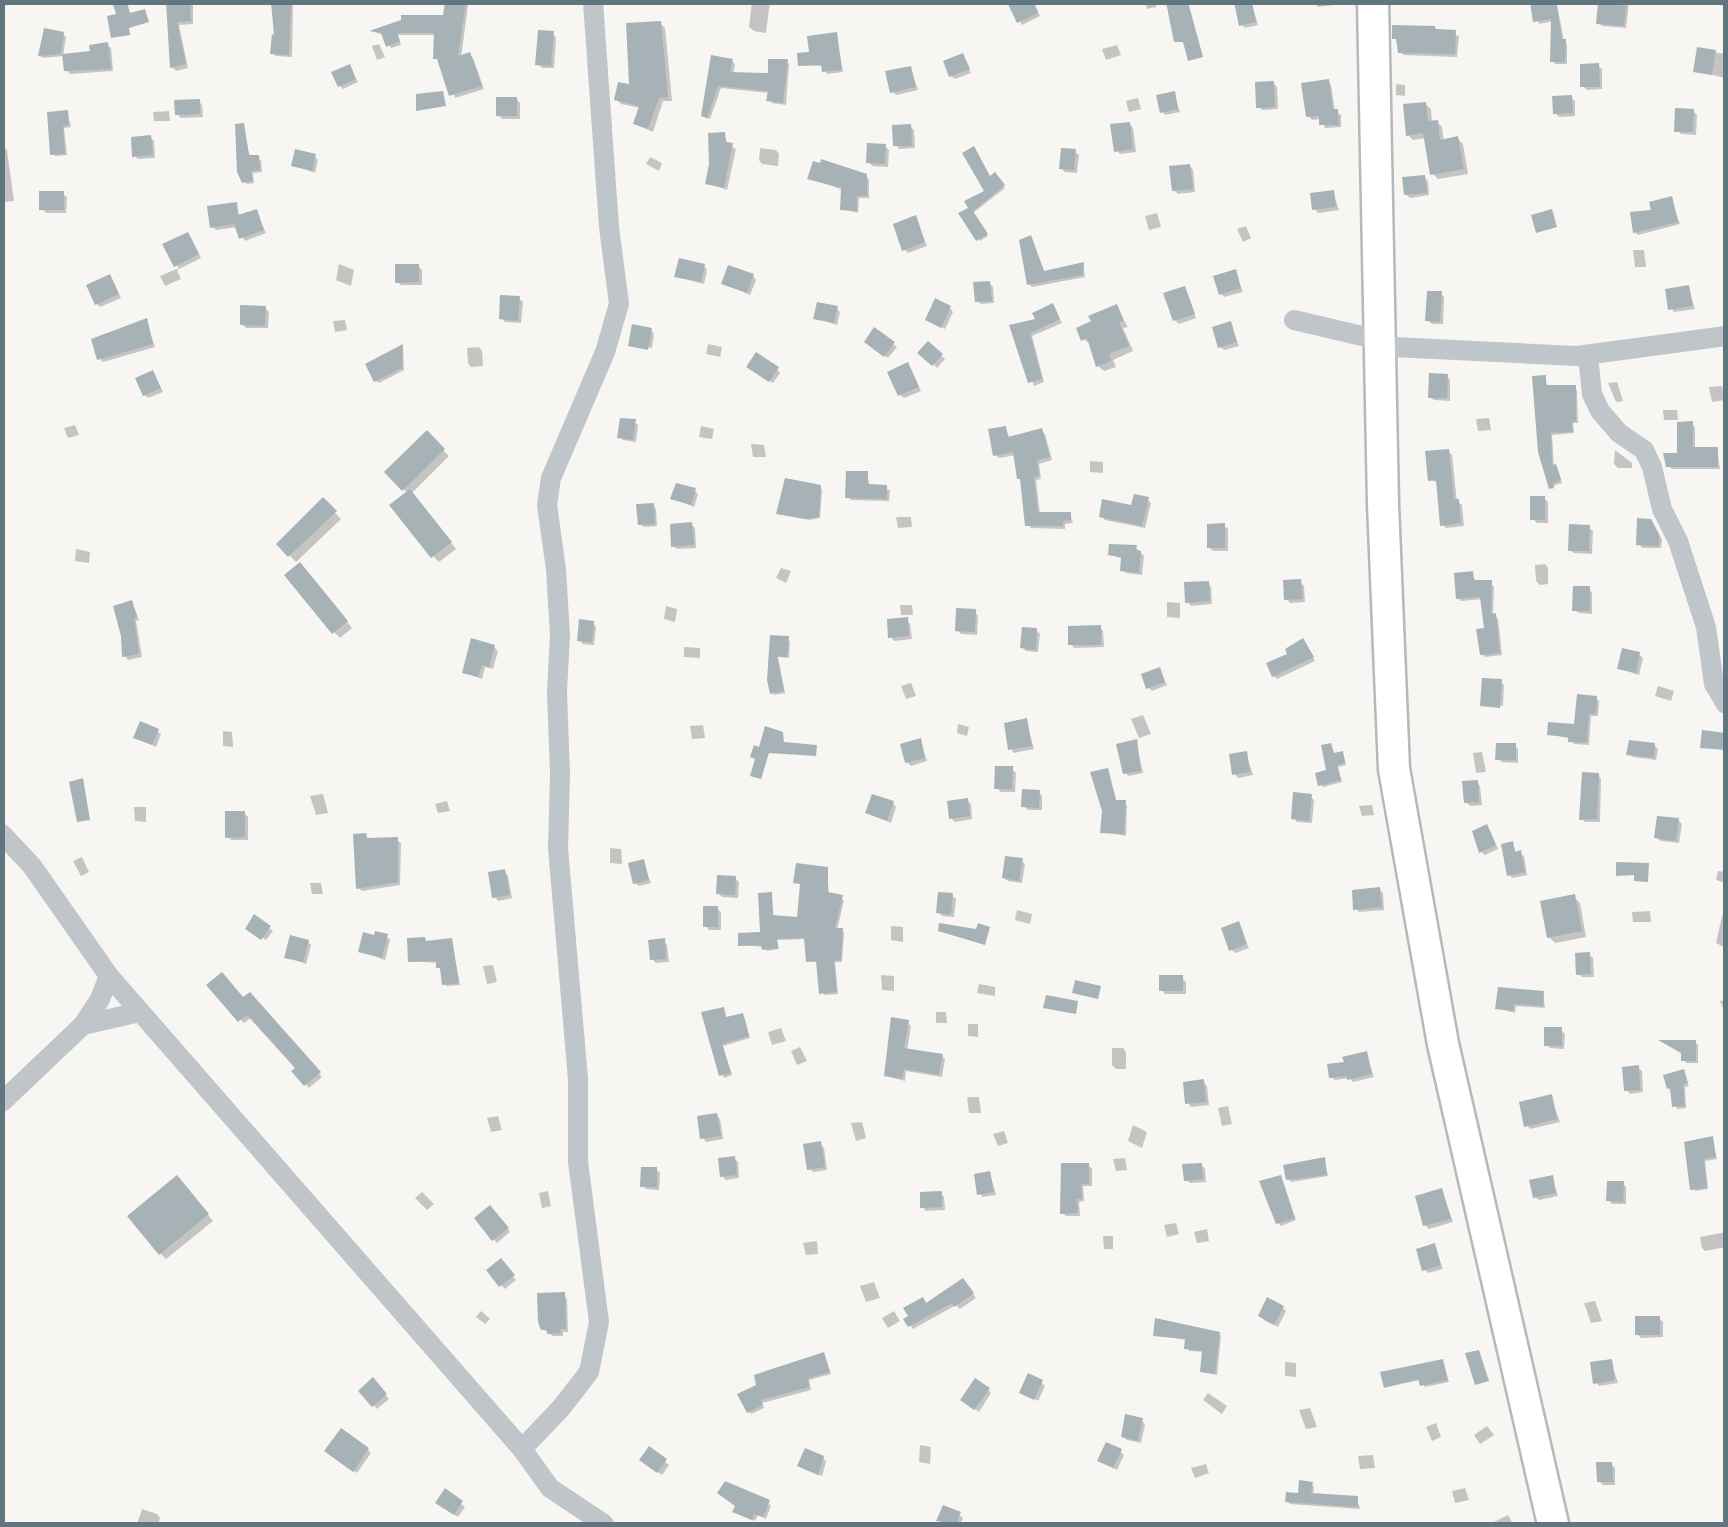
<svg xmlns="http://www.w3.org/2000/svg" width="1728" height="1527" viewBox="0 0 1728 1527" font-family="'Source Sans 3',sans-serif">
<rect width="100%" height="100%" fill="#f7f6f3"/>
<g fill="#0003">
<path d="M189 2 193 6V24L179 25 188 68 176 71 172 67 169 3Z"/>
<path d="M274 2H293L292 57 276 56 273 53 277 37Z"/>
<path d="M465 2 468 5 461 58 470 55 473 58 484 89 455 98 437 35H398L401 45 391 48 384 35 374 32 404 22 446 18Z"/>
<path d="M752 2H770L766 33 754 31 749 27Z"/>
<path d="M776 2H823L780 5Z"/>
<path d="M1010 2H1034L1040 16 1022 25Z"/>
<path d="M1145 2H1156V7L1147 9Z"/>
<path d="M1251 2 1258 25 1245 28 1242 25Z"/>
<path d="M1315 2H1333V5L1318 7Z"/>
<path d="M1532 2H1629L1626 28 1602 26 1599 23 1600 3 1557 4 1564 41 1567 44V64H1555L1553 61 1554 21 1539 24Z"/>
<path d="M660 23 665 28 672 101H663L653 132 635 124 640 108 621 104 616 99 632 87Z"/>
<path d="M1434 28 1459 36 1457 57 1404 55 1400 52Z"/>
<path d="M63 34 66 37 63 56 43 58 40 56Z"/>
<path d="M552 34 556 37 554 68H542L538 64Z"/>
<path d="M836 35 843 72 827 74 824 66 800 65Z"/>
<path d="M379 44 385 57 377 60 372 46Z"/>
<path d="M107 45 111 48 113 71 70 74 66 70Z"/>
<path d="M1117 45 1121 55 1106 60 1102 49Z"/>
<path d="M1699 50 1726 54 1725 78 1696 71Z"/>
<path d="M963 56 971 73 955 79 951 76Z"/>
<path d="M713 58 731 61 735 64 733 75H771L786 61 789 64 786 105 772 103 770 93 721 88 710 119 706 118 703 115Z"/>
<path d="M1598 66 1602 69V89L1587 90 1583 86Z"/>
<path d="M349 67 358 82 343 89 340 86Z"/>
<path d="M910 68 918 90 896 95 892 91Z"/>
<path d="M1328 82 1331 85 1335 112 1341 115V127L1325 128 1321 119 1312 120 1308 116Z"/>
<path d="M1273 83 1277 87 1278 109 1262 110 1259 107Z"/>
<path d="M1396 84 1405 85V96L1396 95Z"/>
<path d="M1174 94 1180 112 1165 115 1162 111Z"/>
<path d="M1138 98 1141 109 1129 112 1126 101Z"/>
<path d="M1571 98 1575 101V116L1559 117 1555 113Z"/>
<path d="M516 99 520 103V119H502L498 115Z"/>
<path d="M199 101 202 105 203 117 181 118 177 114Z"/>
<path d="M1425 104 1431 109 1432 123 1437 122 1442 127 1444 142 1458 139 1463 144 1468 174 1438 179 1433 174 1426 138 1413 140 1408 135Z"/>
<path d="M169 111 170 121H154L153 112Z"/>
<path d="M1693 111 1697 115 1696 135 1681 134 1677 130Z"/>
<path d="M67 112 71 127 64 128 67 155 55 156 53 154Z"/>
<path d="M1130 124 1133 128 1136 152 1120 154 1116 150Z"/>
<path d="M243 126 250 158 261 160 262 172 253 173 254 183 247 184 244 181Z"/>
<path d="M910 126 914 130 915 148 899 149 896 145Z"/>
<path d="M724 135 728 145 736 149 727 190 708 183Z"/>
<path d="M150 137 154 141 155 158 138 159 135 156Z"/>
<path d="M2 145 7 150 14 201 2 202Z"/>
<path d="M885 146 889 150 888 167 872 166 869 162Z"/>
<path d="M760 148 776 150 779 154 778 166 762 164 759 160Z"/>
<path d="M1075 152 1079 155 1077 173 1065 172 1061 168Z"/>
<path d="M314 156 318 160 315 173 294 165Z"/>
<path d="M650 157 662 163 659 171 646 164Z"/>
<path d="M1190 166 1193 170 1195 192 1178 194 1174 190Z"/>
<path d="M866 176 869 180V198H859L858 213 842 209 843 190 810 178Z"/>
<path d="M995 176 1005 188 973 213 988 236 980 241 962 214 987 192Z"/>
<path d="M1424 177 1428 181 1429 195 1410 198 1406 194Z"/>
<path d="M1333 192 1339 210 1318 213 1315 209Z"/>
<path d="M63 194 67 197 66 213H46L42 209Z"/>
<path d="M1671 199 1680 224 1638 235 1635 232Z"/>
<path d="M236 205 240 217 256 212 266 233 245 241 238 227 216 230 213 227Z"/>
<path d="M1157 213 1161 227 1149 230 1145 216Z"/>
<path d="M915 218 927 246 908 253 904 249Z"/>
<path d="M1246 226 1251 238 1243 242 1237 229Z"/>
<path d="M191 238 201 258 177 270 181 279 165 286 160 276 179 268 176 265Z"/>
<path d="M1030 238 1045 273 1083 264 1085 277 1032 287 1029 284Z"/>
<path d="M1633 250H1644L1646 267H1635Z"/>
<path d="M339 264 354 270 351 286 336 280Z"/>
<path d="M418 266 422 270V285H401L398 282Z"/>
<path d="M704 266 707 270 704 284 677 277Z"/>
<path d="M1235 272 1243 292 1224 297 1221 293Z"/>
<path d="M753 276 756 280 750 295 724 283Z"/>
<path d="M110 277 121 298 100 307 97 304Z"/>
<path d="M989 283 993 287 994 303 981 304 977 301Z"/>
<path d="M1688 287 1695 309 1674 312 1671 308Z"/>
<path d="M1184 289 1196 318 1179 324 1175 320Z"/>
<path d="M1441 294 1444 297 1443 324H1432L1428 320Z"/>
<path d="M519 299 523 302 521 323 505 322 501 318Z"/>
<path d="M1053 306 1062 323 1032 336 1044 382 1034 386 1012 327 1039 321Z"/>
<path d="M1116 307 1128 327 1123 328 1133 351 1113 360 1116 367 1104 371 1098 366 1091 344 1083 339Z"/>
<path d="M265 308 269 312 268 328H246L242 324Z"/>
<path d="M836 308 840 312 837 325 816 318Z"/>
<path d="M950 308 953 312 945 329 928 320Z"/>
<path d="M146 321 155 347 103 362 99 358Z"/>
<path d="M333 321 345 320 347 330 335 332Z"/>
<path d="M1230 324 1239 346 1224 350 1220 347Z"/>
<path d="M651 330 654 334 652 348 632 344Z"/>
<path d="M708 344 722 347 720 357 706 354Z"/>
<path d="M893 344 897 347 888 358 870 345Z"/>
<path d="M928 344 945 359 937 368 921 353Z"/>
<path d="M403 347 404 370 379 383 376 381Z"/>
<path d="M479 347 482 351 483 366 471 367 468 363 467 348Z"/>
<path d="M777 369 780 373 773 383 753 370Z"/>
<path d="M911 369 921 391 904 398 900 395Z"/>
<path d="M153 373 163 392 148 398 145 395Z"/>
<path d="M1447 376 1450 380V401L1434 400 1430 397Z"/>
<path d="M1545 378 1548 387 1577 390 1578 423H1573L1574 433 1552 435 1554 467 1558 469 1562 483 1555 485 1553 490Z"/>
<path d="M1617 382 1623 401 1616 402 1608 383Z"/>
<path d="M1709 387 1722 386 1725 400 1712 402Z"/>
<path d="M1663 410H1677L1678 420H1664Z"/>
<path d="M1489 418 1491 430 1478 431 1476 419Z"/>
<path d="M634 422 638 425 636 442 623 440 620 437Z"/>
<path d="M1692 424 1695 427V450H1717L1720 469H1672L1669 466 1679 455Z"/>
<path d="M75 425 79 435 68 438 64 428Z"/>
<path d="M701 426 714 429 712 439 699 437Z"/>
<path d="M1005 428 1010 439 1042 431 1045 434 1052 460 1039 464 1041 479 1036 480 1040 514 1070 515 1073 523 1065 524V529L1031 528 1028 524 1023 481 1016 455 999 458 995 454Z"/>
<path d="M427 434 449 456 411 494 456 549 439 562 433 556 408 494 387 472Z"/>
<path d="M751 444 764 445 766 457H753Z"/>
<path d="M1615 450 1632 463V468H1618L1614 464Z"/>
<path d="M1448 451 1452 455 1457 502 1462 505 1464 526 1446 528 1442 525 1438 483 1431 480Z"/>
<path d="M1090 461 1103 462V473L1090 472Z"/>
<path d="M867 474 870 487 890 490 889 501 851 500 848 497Z"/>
<path d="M820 487 822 490 820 518 809 520 779 514Z"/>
<path d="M695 491 698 494 694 507 673 498Z"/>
<path d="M1544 498 1548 502V523H1537L1533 519Z"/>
<path d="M1147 499 1151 503 1145 528 1105 520 1101 516 1133 508Z"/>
<path d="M323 501 341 519 296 562 279 544Z"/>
<path d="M653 505 656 509 657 526 644 527 640 524Z"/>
<path d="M896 517H911L912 527 898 528Z"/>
<path d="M1650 521 1662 539 1661 548H1642L1639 544Z"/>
<path d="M691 525 695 528 696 548 677 549 673 546Z"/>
<path d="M1224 526 1228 529V551H1213L1209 547Z"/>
<path d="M1589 528 1593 531 1592 554 1574 553 1570 550Z"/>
<path d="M1136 548 1144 556 1142 575 1126 573 1122 570 1124 559 1110 555Z"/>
<path d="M76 549 90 552 89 563 75 561Z"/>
<path d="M1545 564 1548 568V584L1540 585 1536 581 1535 565Z"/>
<path d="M781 568 791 571 786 583 776 578Z"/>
<path d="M305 572 352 628 340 638 334 632Z"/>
<path d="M1472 574 1476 582 1494 586 1493 616 1498 619 1502 655 1485 657 1482 654 1487 630 1483 599 1461 601 1458 598Z"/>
<path d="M1300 582 1304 586 1305 602 1290 603 1287 599Z"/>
<path d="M1208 583 1211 587 1212 604 1191 606 1188 602Z"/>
<path d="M1589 589 1592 593V614L1579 613 1575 610Z"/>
<path d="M132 602 139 620 136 621 142 657 128 660 125 656Z"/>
<path d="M1167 602 1180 603V618L1167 617Z"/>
<path d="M900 605H912L913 615H901Z"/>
<path d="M666 606 677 609 675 622 664 619Z"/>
<path d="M975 612 978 616 977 635 961 634 957 630Z"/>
<path d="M907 620 910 624 912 639 894 641 891 637Z"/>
<path d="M593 623 596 627 594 645 583 644 579 640Z"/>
<path d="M1100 627 1103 631 1104 647 1074 648 1071 644Z"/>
<path d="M1036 630 1040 634 1038 652 1026 651 1022 647Z"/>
<path d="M772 638 790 641 789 658 778 657 785 693 774 695Z"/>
<path d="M1305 644 1315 661 1277 679 1274 676Z"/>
<path d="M494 647 498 651 493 669 485 667 482 679 464 672Z"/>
<path d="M684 647 700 648V658L684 657Z"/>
<path d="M1639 654 1643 658 1639 675 1620 669Z"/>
<path d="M1159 670 1167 685 1152 691 1148 687Z"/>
<path d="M1501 682 1504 685 1503 706 1483 704Z"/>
<path d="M911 683 916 696 906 699 901 686Z"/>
<path d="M1658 686 1674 691 1671 701 1655 696Z"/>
<path d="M1596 698 1599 701 1598 716H1591L1589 745 1574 744 1571 739 1549 734 1576 727Z"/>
<path d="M1143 715 1151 734 1139 738 1131 719Z"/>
<path d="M1026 721 1034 749 1014 753 1011 749Z"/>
<path d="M958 724 969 727 967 736 957 733Z"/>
<path d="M703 725 705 738 692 739 690 726Z"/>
<path d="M157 731 161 734 156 747 136 737Z"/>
<path d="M223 731 232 732 233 747 223 746Z"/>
<path d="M920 741 927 761 911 766 907 762Z"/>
<path d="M1136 742 1143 773 1128 776 1125 772Z"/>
<path d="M1330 745 1335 755 1344 756 1346 765 1338 767 1342 782 1323 787 1321 785 1329 772Z"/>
<path d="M1654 745 1658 749 1656 760 1633 757 1629 754Z"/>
<path d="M1515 746 1518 749V763L1502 762 1498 759Z"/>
<path d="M1482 752 1486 772 1476 773 1473 753Z"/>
<path d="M1246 754 1253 775 1238 778 1235 774Z"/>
<path d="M1012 769 1016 773 1015 792H1001L997 788Z"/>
<path d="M1107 770 1117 803 1127 805 1126 836 1103 832Z"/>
<path d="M1598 775 1601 779 1600 822H1585L1582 819Z"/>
<path d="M1477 782 1480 786 1482 805 1470 806 1466 802Z"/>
<path d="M1038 792 1042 796V810H1028L1024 806Z"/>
<path d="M323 794 328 813 316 815 310 796Z"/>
<path d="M1310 796 1314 800 1312 823 1297 822 1294 818Z"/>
<path d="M447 801 450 811 438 813 435 804Z"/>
<path d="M967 801 971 804 972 819 955 822 951 818Z"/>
<path d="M893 803 896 807 891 823 868 813Z"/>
<path d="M1359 806 1372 805 1374 815 1362 816Z"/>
<path d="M134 807H146V822L135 821Z"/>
<path d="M244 813 248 817V840H231L227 836Z"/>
<path d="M1678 820 1682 824 1679 843 1661 841 1657 838Z"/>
<path d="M1490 831 1498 849 1485 855 1481 852Z"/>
<path d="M356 837 397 840 401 843 400 885 362 891 359 888Z"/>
<path d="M1512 844 1517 854 1524 856 1527 875 1512 878 1509 874Z"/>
<path d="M610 848 621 849 622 864 610 863Z"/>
<path d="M82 857 89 872 81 876 73 861Z"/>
<path d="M1022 861 1025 864 1022 883 1008 881 1004 878Z"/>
<path d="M643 862 651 883 639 886 635 883Z"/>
<path d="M827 870 829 895 844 900 837 930 844 932 842 962H835L838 994 824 995 819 963 808 961 807 939 777 940 779 949 767 951 764 947 741 945 762 934 771 895 774 918 799 920 803 885 796 882Z"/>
<path d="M1718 871 1726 872V883L1716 880Z"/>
<path d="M505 872 508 876 512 898 498 901 495 897Z"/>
<path d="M735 878 739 882 738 898 722 897 718 893Z"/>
<path d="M310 883H321L323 894H312Z"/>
<path d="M1379 890 1383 893 1384 910 1359 912 1356 909Z"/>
<path d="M952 896 956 899 954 917 942 916 938 912Z"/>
<path d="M1574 897 1580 903 1586 937 1555 943 1549 937Z"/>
<path d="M717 909 721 912V930H709L706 926Z"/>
<path d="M1017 910 1032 914 1030 924 1015 920Z"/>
<path d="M1650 911 1651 922H1633L1632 912Z"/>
<path d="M1722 916H1726V948L1716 943Z"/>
<path d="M1238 924 1249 948 1235 953 1231 949Z"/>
<path d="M891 926 903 927V942L891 940Z"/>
<path d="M248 928H269L273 931 266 940Z"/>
<path d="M387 937 390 940 385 960 361 951Z"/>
<path d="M451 940 460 985 446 986 438 963 410 961 428 943Z"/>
<path d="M664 941 667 945 669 962 656 963 652 959Z"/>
<path d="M308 942 311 945 306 964 287 957Z"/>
<path d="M1589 955 1593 958 1594 977H1582L1579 974Z"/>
<path d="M493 965 497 982 487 984 483 966Z"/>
<path d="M881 975 894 976V991L882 990Z"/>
<path d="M1182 978 1186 982V994H1165L1162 990Z"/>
<path d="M979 984 995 987V996L977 993Z"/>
<path d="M210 985 244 1000 250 995 322 1077 309 1088 295 1072 299 1068 252 1017 244 1023Z"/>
<path d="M1543 993 1545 1008 1516 1006 1515 1013 1498 1008Z"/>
<path d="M1726 1000V1016L1720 1001Z"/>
<path d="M723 1010 727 1019 742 1016 745 1019 750 1038 723 1046 732 1075 724 1078 704 1014Z"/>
<path d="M936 1012H946L947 1023H936Z"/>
<path d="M908 1023 911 1026 907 1051 942 1056 945 1059 942 1077 906 1071 905 1081 886 1076Z"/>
<path d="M968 1024H978V1037L968 1036Z"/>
<path d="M781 1028 786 1041 772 1045 768 1032Z"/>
<path d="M1561 1030 1565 1034 1564 1049 1550 1048 1546 1045Z"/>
<path d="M1695 1042 1698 1045V1063H1686L1683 1054Z"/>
<path d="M800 1047 807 1061 797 1065 791 1051Z"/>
<path d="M1112 1048H1123L1126 1052V1069H1116L1112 1065Z"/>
<path d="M1366 1054 1374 1077 1353 1082 1350 1078 1335 1080 1331 1077Z"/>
<path d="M1638 1068 1642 1071 1643 1092 1630 1094 1627 1090Z"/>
<path d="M1683 1072 1689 1086 1685 1087 1686 1108 1677 1109 1669 1088Z"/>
<path d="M1203 1082 1207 1086 1209 1105 1191 1107 1188 1103Z"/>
<path d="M967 1097H979L981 1113H969Z"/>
<path d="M1551 1097 1560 1122 1530 1129 1527 1125Z"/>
<path d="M1228 1106 1232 1124 1222 1126 1218 1108Z"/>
<path d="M716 1115 720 1119 723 1139 706 1142 703 1138Z"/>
<path d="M498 1116 502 1130 491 1132 487 1118Z"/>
<path d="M862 1122 866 1138 856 1141 851 1123Z"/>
<path d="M1133 1125 1147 1132 1142 1148 1128 1141Z"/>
<path d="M1004 1131 1008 1143 998 1146 993 1134Z"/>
<path d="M1712 1139 1717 1159 1705 1161 1708 1189 1695 1191 1687 1144Z"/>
<path d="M820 1144 824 1148 827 1170 813 1172 810 1169Z"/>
<path d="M734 1158 738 1162 739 1178 726 1180 722 1176Z"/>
<path d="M1125 1158 1127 1170 1116 1171 1113 1159Z"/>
<path d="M1324 1159 1328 1176 1291 1182 1288 1179Z"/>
<path d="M1088 1165 1092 1169V1186H1083L1084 1201 1079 1202 1080 1216H1066L1063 1213Z"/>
<path d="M1201 1165 1205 1169 1206 1182 1190 1183 1186 1180Z"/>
<path d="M656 1169 660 1173 659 1190 646 1189 643 1186Z"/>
<path d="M990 1174 996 1195 983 1197 980 1194Z"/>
<path d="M1280 1177 1296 1220 1281 1226 1278 1223Z"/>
<path d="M1552 1178 1558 1196 1539 1200 1535 1197Z"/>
<path d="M183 1184 213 1221 166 1259 160 1253Z"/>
<path d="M1623 1184 1626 1187V1204H1612L1609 1200Z"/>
<path d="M548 1191 551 1206 542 1208 539 1193Z"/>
<path d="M1442 1191 1453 1222 1429 1229 1425 1225Z"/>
<path d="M422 1192 434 1204 427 1210 415 1198Z"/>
<path d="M941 1194 944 1197 945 1210 926 1211 923 1207Z"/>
<path d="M490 1208 510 1232 497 1243 477 1218Z"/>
<path d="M1176 1223 1179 1234 1167 1237 1164 1225Z"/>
<path d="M1207 1229 1209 1241 1197 1243 1194 1232Z"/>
<path d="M1726 1232V1247L1705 1251 1702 1248 1700 1237Z"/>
<path d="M1103 1236H1113V1249H1104Z"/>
<path d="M817 1241 818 1254 806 1255 803 1243Z"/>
<path d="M1434 1246 1443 1269 1428 1273 1424 1269Z"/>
<path d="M501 1262 516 1280 505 1289 501 1285Z"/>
<path d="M874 1282 880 1298 866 1302 860 1286Z"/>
<path d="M967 1285 976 1298 960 1309 956 1305 913 1329 910 1325 927 1306Z"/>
<path d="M564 1295 567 1299 568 1332H563V1336H553L543 1329Z"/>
<path d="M1595 1301 1602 1321 1591 1323 1584 1303Z"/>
<path d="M1283 1308 1286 1311 1278 1327 1264 1320Z"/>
<path d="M481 1311 490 1319 485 1324 476 1317Z"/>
<path d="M894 1311 900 1321 888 1328 882 1318Z"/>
<path d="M1659 1318 1663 1322V1337L1641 1338 1637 1334Z"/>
<path d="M1219 1334 1221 1336 1217 1375 1202 1372 1205 1352 1189 1351 1187 1340 1156 1335Z"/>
<path d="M824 1354 831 1374 809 1380 811 1390 762 1403 764 1408 751 1414 749 1411 741 1395Z"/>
<path d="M1442 1361 1449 1382 1425 1387 1421 1380 1386 1387Z"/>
<path d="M1285 1362 1296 1363V1377L1285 1376Z"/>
<path d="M1611 1362 1618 1383 1599 1386 1596 1382Z"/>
<path d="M373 1381 389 1399 377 1409 361 1391Z"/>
<path d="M1041 1382 1045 1386 1038 1401 1022 1392Z"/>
<path d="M988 1389 991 1393 979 1412 967 1404Z"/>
<path d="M1208 1393 1227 1406 1222 1414 1203 1400Z"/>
<path d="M1310 1408 1317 1427 1306 1429 1299 1410Z"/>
<path d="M1141 1420 1145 1424 1141 1443 1127 1440 1123 1437Z"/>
<path d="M1436 1423 1441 1437 1432 1441 1426 1427Z"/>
<path d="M1487 1426 1494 1435 1480 1444 1474 1435Z"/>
<path d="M920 1445 931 1447 930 1464 919 1462Z"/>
<path d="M649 1449 669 1465 662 1475 645 1463Z"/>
<path d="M368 1450 371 1453 357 1473 331 1455Z"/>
<path d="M1120 1451 1124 1455 1117 1470 1100 1461Z"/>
<path d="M1358 1456 1373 1455 1375 1468 1360 1469Z"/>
<path d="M823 1458 826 1462 822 1476 804 1469Z"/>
<path d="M1206 1464 1209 1473 1195 1478 1191 1468Z"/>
<path d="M1611 1464 1615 1468V1485H1603L1599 1481Z"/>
<path d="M1311 1484 1314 1487 1313 1496 1357 1498 1360 1509 1290 1504 1287 1501Z"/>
<path d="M1465 1488 1469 1500 1455 1503 1452 1491Z"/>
<path d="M446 1492 465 1507 458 1517 442 1506Z"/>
<path d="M768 1503 771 1506 766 1519 758 1515 755 1521 735 1512Z"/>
<path d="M142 1509 157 1514 160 1518 158 1524H137Z"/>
<path d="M959 1515 963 1518 960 1524H945L939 1520Z"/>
<path d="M1508 1515 1513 1524H1495L1494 1522Z"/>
</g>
<g fill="#a6b2b5">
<path d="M112 2H127L130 13 145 9 149 22 129 28 130 35 111 38 107 16 116 14Z"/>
<path d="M166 2H190L191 21 177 22 186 64 170 68Z"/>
<path d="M271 2H291L289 55 270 54 272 34 274 35Z"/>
<path d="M445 2H466L458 56 470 52 482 86 449 96 437 59H433L434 33H397L400 41 386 47 381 33 369 31 401 20V15H443Z"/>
<path d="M1007 2H1033L1038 13 1017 23Z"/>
<path d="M1166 2H1188L1203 57 1188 61 1183 42H1174Z"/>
<path d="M1234 2H1252L1256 22 1239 26Z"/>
<path d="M1530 2H1556L1562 39H1566L1565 62H1550L1551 19 1533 22Z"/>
<path d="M1598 3 1626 6 1624 26 1596 24Z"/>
<path d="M661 21 668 97 659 98 648 129 633 124 639 106 614 100 618 82 629 84 626 23Z"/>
<path d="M1392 25 1435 26V29L1456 30 1455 54 1398 53 1396 39H1392Z"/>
<path d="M44 28 64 32 61 54 38 56Z"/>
<path d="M538 30 554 31 551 66 535 65Z"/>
<path d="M837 32 842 70 822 72 821 65 798 66 797 53 809 52 807 36Z"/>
<path d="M108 42 111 69 64 71 62 54 90 51 89 45Z"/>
<path d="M1697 47 1716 50 1712 75 1693 72Z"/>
<path d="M963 53 970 69 949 77 943 61Z"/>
<path d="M711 55 733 59 730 72 768 73V59H788L783 103 766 101 768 91 718 86 707 118 701 116Z"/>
<path d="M1599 63 1600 87H1580V64Z"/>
<path d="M350 64 356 79 338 87 331 72Z"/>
<path d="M911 66 916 87 890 93 885 71Z"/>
<path d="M1329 79 1333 109H1338L1339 125H1319V116L1306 117 1301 83Z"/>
<path d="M1274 81 1275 107 1256 108 1255 82Z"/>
<path d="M443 91 446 106 416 111V94Z"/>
<path d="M1175 91 1178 109 1160 113 1156 95Z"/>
<path d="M1572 95 1573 113 1553 114 1552 96Z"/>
<rect x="496" y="97" width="21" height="19"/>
<path d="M200 99V114L175 115 174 100Z"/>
<path d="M1426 102 1428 121 1438 120 1440 140 1458 136 1464 169 1430 175 1423 133 1406 136 1403 104Z"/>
<path d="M1675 108 1694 109 1693 132H1674Z"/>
<path d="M68 110 69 125 63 126 65 154 50 155 47 112Z"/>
<path d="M1130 122 1133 149 1114 152 1110 124Z"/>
<path d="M244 123 249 155H259L260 170 251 171 253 181 242 183 237 172 235 124Z"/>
<path d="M911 124 912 146H893L892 125Z"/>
<path d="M725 132 726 142 733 143 724 188 705 184 709 164 708 133Z"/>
<path d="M151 135 153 155 132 157 131 137Z"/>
<path d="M867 143 886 144 885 164 866 163Z"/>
<path d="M974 146 990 176 995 172 1005 185 973 211 988 234 976 241 958 213 968 208 964 201 984 191 962 153Z"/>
<path d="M1061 148 1076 149 1074 170 1059 169Z"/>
<path d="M295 149 316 154 312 171 291 166Z"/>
<path d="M821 159 867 174V196H857V211L840 210 841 188 807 179 813 161 820 163Z"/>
<path d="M1190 164 1193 189 1172 191 1169 166Z"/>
<path d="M1425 175 1427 193 1404 195 1402 177Z"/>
<path d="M1334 190 1336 207 1312 210 1310 193Z"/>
<rect x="39" y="191" width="25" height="19"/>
<path d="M1672 196 1678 222 1633 233 1630 212 1651 210 1649 202Z"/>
<path d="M237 202 238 215 257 209 264 230 239 239 234 224 210 228 207 206Z"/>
<path d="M1552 209 1557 227 1536 233 1531 215Z"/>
<path d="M916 215 925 242 902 251 893 224Z"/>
<path d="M188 232 199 254 174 267 162 244Z"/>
<path d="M1031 235 1044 271 1084 262 1083 275 1027 285 1019 240Z"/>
<path d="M679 258 705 264 701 282 674 277Z"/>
<path d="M395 264H419V282L395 283Z"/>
<path d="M728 265 754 274 747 293 721 284Z"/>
<path d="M1236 269 1241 288 1219 295 1213 276Z"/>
<path d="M110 274 119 294 95 305 86 285Z"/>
<path d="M990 281 992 301 975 302 973 282Z"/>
<path d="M1689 285 1693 306 1668 310 1665 289Z"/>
<path d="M1185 286 1195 314 1173 321 1163 293Z"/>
<path d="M1427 291H1442L1440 322 1425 321Z"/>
<path d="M500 295 520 296 518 321 499 319Z"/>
<path d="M935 298 951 306 941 328 925 320Z"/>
<path d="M817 302 838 306 834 323 813 319Z"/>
<path d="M1053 303 1060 319 1030 333 1042 379 1028 383 1009 325 1035 319 1032 313Z"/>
<path d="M1117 304 1124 321 1119 322 1129 346 1109 354 1111 361 1096 367 1087 338 1081 341 1076 328 1091 321 1088 316Z"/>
<path d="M240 305 266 306 265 326 240 325Z"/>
<path d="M147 318 153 344 97 360 91 339Z"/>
<path d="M1231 321 1237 342 1218 348 1212 327Z"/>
<path d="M632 324 652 328 648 350 628 346Z"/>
<path d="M874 327 895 342 884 357 864 342Z"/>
<path d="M928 341 943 354 932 366 917 353Z"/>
<path d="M403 344 402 368 374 382 365 364Z"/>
<path d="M756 352 779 367 769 382 746 367Z"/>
<path d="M908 362 919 387 898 396 887 372Z"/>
<path d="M153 370 161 388 143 396 135 378Z"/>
<path d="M1429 373 1448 374 1447 398H1428Z"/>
<path d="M1546 375V385H1576V421L1572 422 1573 432 1551 433 1552 465 1556 464 1561 480 1553 483V488L1549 489 1538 452 1532 376Z"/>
<path d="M620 418 636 419 633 440 617 438Z"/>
<path d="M1693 421V447H1718V467H1666L1663 453H1677V422Z"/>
<path d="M1006 426 1008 437 1042 428 1050 457 1037 460 1039 476 1034 477 1038 512H1071V520L1063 521V526H1025L1020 479H1017L1013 452 993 456 988 429Z"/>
<path d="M427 430 445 449 402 491 384 472Z"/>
<path d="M1449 449 1454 499H1459L1461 523 1440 526 1436 480 1428 481 1425 451Z"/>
<path d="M846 471H868V484L887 485V499L845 498Z"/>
<path d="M785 478 821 485 819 517 805 519 776 514Z"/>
<path d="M676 483 696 488 691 505 670 499Z"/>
<path d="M410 489 452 542 431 558 389 505Z"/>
<path d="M1134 494 1149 497 1142 526 1099 517 1102 499 1131 505Z"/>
<rect x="1530" y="496" width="15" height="24"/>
<path d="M323 497 337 511 288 557 276 544Z"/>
<path d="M654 503 655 524 638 525 636 504Z"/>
<path d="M1637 518 1651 519 1659 534V546L1636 545Z"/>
<path d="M692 522 694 545 671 547 670 524Z"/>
<path d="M1225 523V548H1207V524Z"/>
<path d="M1569 524 1590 525 1589 551H1568Z"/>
<path d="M1109 544 1137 545 1136 550 1141 551 1139 573 1120 571 1121 557 1108 555Z"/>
<path d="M300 562 348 621 332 634 284 575Z"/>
<path d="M1473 571 1474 580H1492L1491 614 1496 613 1500 653 1480 655 1476 629 1484 628 1480 597 1456 599 1454 573Z"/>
<path d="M1301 579 1303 599 1284 600 1283 580Z"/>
<path d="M1209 581 1210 601 1185 603 1184 582Z"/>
<path d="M1573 586H1590V611H1572Z"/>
<path d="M132 600 137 617 134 618 139 654 122 657 121 636 113 606Z"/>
<path d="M956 608 976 609 975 632 955 631Z"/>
<path d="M908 617 909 636 888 638 887 619Z"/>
<path d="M579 619 594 621 592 642 577 641Z"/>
<path d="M1101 625V645H1068V626Z"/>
<path d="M1022 627 1037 628 1036 650 1020 648Z"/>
<path d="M770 635 789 636 787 657 777 656 784 691 770 694 767 680Z"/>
<path d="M471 638 495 645 489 667 482 665 478 677 462 673Z"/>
<path d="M1303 638 1314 657 1272 677 1266 663 1287 654 1285 649Z"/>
<path d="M1622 648 1640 652 1636 673 1617 669Z"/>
<path d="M1160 667 1165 682 1146 689 1141 674Z"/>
<path d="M1482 678 1502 679 1500 708 1480 706Z"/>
<path d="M1577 694 1597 696 1596 714H1589L1587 743 1568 742V737L1547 735 1548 722 1574 724Z"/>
<path d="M1027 718 1032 746 1008 750 1004 723Z"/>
<path d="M140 721 159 729 152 745 133 738Z"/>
<path d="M765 726 783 732 784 742 817 745 816 756 769 753 761 779 750 776 755 759 750 757 754 745 759 747Z"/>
<path d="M1702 730 1726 733V750L1700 748Z"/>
<path d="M921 738 925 758 905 763 900 744Z"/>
<path d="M1137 739 1141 771 1123 774 1116 744Z"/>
<path d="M1629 740 1655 743 1654 758 1626 755Z"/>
<path d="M1331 743 1334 753 1343 751 1345 763 1337 765 1341 780 1318 786 1315 773 1326 770 1321 745Z"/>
<path d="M1496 743H1516V760H1495Z"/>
<path d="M1247 751 1250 772 1232 775 1229 754Z"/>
<path d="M995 766H1013L1012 789H994Z"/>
<path d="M1108 768 1116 800H1126L1124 834 1100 833 1102 811 1090 772Z"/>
<path d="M1582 772 1599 773 1597 819 1579 820Z"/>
<path d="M83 778 90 820 77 822 69 782Z"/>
<path d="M1478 780 1479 802 1464 803 1462 781Z"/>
<path d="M1022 789 1040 790 1039 808 1021 807Z"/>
<path d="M1293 792 1312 794 1309 821 1291 819Z"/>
<path d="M872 794 894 801 887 821 865 813Z"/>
<path d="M968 798 970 816 949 819 947 801Z"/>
<path d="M225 811H245V837L225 838Z"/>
<path d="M1657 816 1679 818 1676 841 1654 838Z"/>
<path d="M1487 824 1496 845 1479 853 1472 831Z"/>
<path d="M366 833 367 838 398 837V882L356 889 353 834Z"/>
<path d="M1513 841 1515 852 1521 850 1525 872 1507 876 1501 844Z"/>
<path d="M1005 856 1023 858 1019 881 1002 878Z"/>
<path d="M644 859 649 880 633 884 628 863Z"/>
<path d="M1616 862 1649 863 1648 882 1634 881V875L1616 876Z"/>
<path d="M796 863 828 867V892L843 895 835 928H843L841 960 834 961 837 992 819 994 816 961 806 962 804 938 777 939 778 948 762 950 761 945 738 946V933L760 932 758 893 772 892 773 915 797 917 800 884 793 883Z"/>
<path d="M505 869 510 895 492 898 488 872Z"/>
<path d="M717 875 736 876 735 895 716 894Z"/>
<path d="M1380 887 1382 907 1353 910 1352 890Z"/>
<path d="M938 892 953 893 951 915 936 913Z"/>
<path d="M1575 894 1582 931 1547 938 1540 901Z"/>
<rect x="703" y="906" width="15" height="21"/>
<path d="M254 914 271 926 261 940 245 929Z"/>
<path d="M1239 921 1247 944 1229 951 1221 928Z"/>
<path d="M939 923 976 929 978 923 990 927 985 945 938 931Z"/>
<path d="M375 931 388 934 382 958 358 952 363 932 374 935Z"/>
<path d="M290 935 309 940 303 962 284 958Z"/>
<path d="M425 937 426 941 452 938 459 983 442 985 440 968H436V961L408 962 407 938Z"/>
<path d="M665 938 666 959 650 960 648 940Z"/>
<path d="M1590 952 1591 974 1576 975 1575 953Z"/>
<path d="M222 972 243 997 250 992 321 1072 304 1086 291 1071 295 1068 247 1015 238 1022 206 985Z"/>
<rect x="1159" y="975" width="24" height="16"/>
<path d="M1075 980 1101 986 1098 999 1072 993Z"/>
<path d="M1498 987 1544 991 1543 1006 1514 1004 1513 1011 1495 1009Z"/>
<path d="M1046 995 1078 1001 1076 1014 1043 1008Z"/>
<path d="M724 1007 726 1017 743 1013 749 1036 722 1044 731 1073 719 1076 701 1012Z"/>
<path d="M891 1017 909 1020 904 1048 943 1054 939 1075 904 1069 902 1079 884 1076Z"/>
<rect x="1544" y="1027" width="18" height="19"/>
<path d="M1658 1040H1696V1061H1681V1053Z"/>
<path d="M1367 1051 1372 1074 1347 1080V1076L1329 1078 1327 1064 1344 1062 1342 1057Z"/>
<path d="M1639 1065 1640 1090 1624 1091 1622 1067Z"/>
<path d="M1684 1069 1688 1083 1683 1084 1685 1106 1672 1107 1670 1088 1667 1089 1663 1075Z"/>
<path d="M1204 1079 1206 1102 1185 1104 1183 1082Z"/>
<path d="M1552 1094 1557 1119 1524 1127 1519 1102Z"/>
<path d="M717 1113 721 1136 700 1139 697 1116Z"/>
<path d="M1713 1136 1716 1157 1704 1159 1707 1188 1690 1190 1684 1142Z"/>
<path d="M821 1141 825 1167 807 1170 803 1144Z"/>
<path d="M735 1156 737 1175 720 1177 718 1158Z"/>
<path d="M1325 1157 1327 1175 1286 1180 1283 1165Z"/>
<path d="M1061 1163H1089V1184H1081L1082 1199H1077L1078 1213 1060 1214Z"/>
<path d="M1202 1163 1203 1179 1184 1181 1182 1164Z"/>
<path d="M641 1167H657V1187H640Z"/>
<path d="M990 1171 994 1192 977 1195 974 1174Z"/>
<path d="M177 1175 209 1214 159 1255 127 1216Z"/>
<path d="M1281 1175 1295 1218 1276 1224 1259 1181Z"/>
<path d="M1553 1175 1556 1193 1533 1198 1529 1180Z"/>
<path d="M1607 1181H1624L1623 1202 1606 1201Z"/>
<path d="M1442 1188 1451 1219 1423 1226 1415 1196Z"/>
<path d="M942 1191V1207L920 1208V1192Z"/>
<path d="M490 1205 509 1228 492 1241 474 1218Z"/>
<path d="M1435 1243 1441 1265 1422 1271 1416 1249Z"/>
<path d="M501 1258 515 1275 499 1287 486 1270Z"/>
<path d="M963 1278 974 1293 954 1307 952 1303 908 1327 903 1319 908 1316 903 1308 923 1297 926 1303Z"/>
<path d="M565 1292 566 1329H560L561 1333 547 1334V1330H541L538 1322 537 1293Z"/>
<path d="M1267 1297 1284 1306 1274 1325 1258 1316Z"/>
<rect x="1635" y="1316" width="25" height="19"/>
<path d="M1155 1318 1220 1332 1215 1374 1200 1372 1202 1351 1184 1349 1185 1339 1153 1336Z"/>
<path d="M1479 1350 1489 1381 1475 1385 1465 1353Z"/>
<path d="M824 1352 830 1372 808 1378 809 1387 761 1400 763 1405 747 1413 737 1394 756 1385 754 1375Z"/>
<path d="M1443 1359 1448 1380 1420 1386 1418 1379 1384 1388 1380 1372Z"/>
<path d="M1612 1359 1615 1380 1593 1384 1590 1362Z"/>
<path d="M1028 1373 1043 1380 1034 1400 1019 1393Z"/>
<path d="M373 1377 387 1394 372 1407 358 1391Z"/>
<path d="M975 1378 990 1388 974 1410 960 1400Z"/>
<path d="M1125 1414 1143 1418 1138 1441 1121 1437Z"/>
<path d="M341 1428 369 1448 353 1472 324 1451Z"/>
<path d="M1106 1442 1122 1449 1113 1468 1097 1461Z"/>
<path d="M649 1446 667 1459 657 1473 639 1460Z"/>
<path d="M805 1448 824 1456 818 1475 797 1466Z"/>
<path d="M1596 1462H1612L1613 1482H1597Z"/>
<path d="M1299 1480 1313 1482 1311 1493 1358 1496V1507L1285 1502 1286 1492 1298 1493Z"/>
<path d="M725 1481 770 1500 763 1517 754 1514 752 1520 732 1512 735 1506 717 1493Z"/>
<path d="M445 1488 463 1501 454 1515 435 1503Z"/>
<path d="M943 1505 961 1512 956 1524 936 1521Z"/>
</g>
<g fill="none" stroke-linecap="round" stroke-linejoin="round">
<defs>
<path id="primary" d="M1373 2 1383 504 1394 769 1443 1044 1553 1524"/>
</defs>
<use href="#primary" stroke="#b3b9bc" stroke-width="35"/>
<g stroke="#bfc5c8" stroke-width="20">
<path d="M1294 320 1379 340 1394 347 1577 356 1726 336"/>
<path d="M1588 355 1592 394 1600 411 1619 433 1644 450 1652 467 1662 509 1678 541 1706 627 1714 684 1726 704"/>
<path d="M2 834 32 866 109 976 522 1449 550 1488 604 1524"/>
<path d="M83 1025 100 999 109 976"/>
<path d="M2 1102 83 1025 140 1012"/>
<path d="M522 1449 561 1408 589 1372 599 1322 578 1162V1079L558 848 560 774 557 692 560 635 556 569 547 505 551 478 605 352 619 304 609 227 593 2"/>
</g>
<use href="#primary" stroke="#fff" stroke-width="30"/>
</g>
<rect width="1728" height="1527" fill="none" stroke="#61777f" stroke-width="10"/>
</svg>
